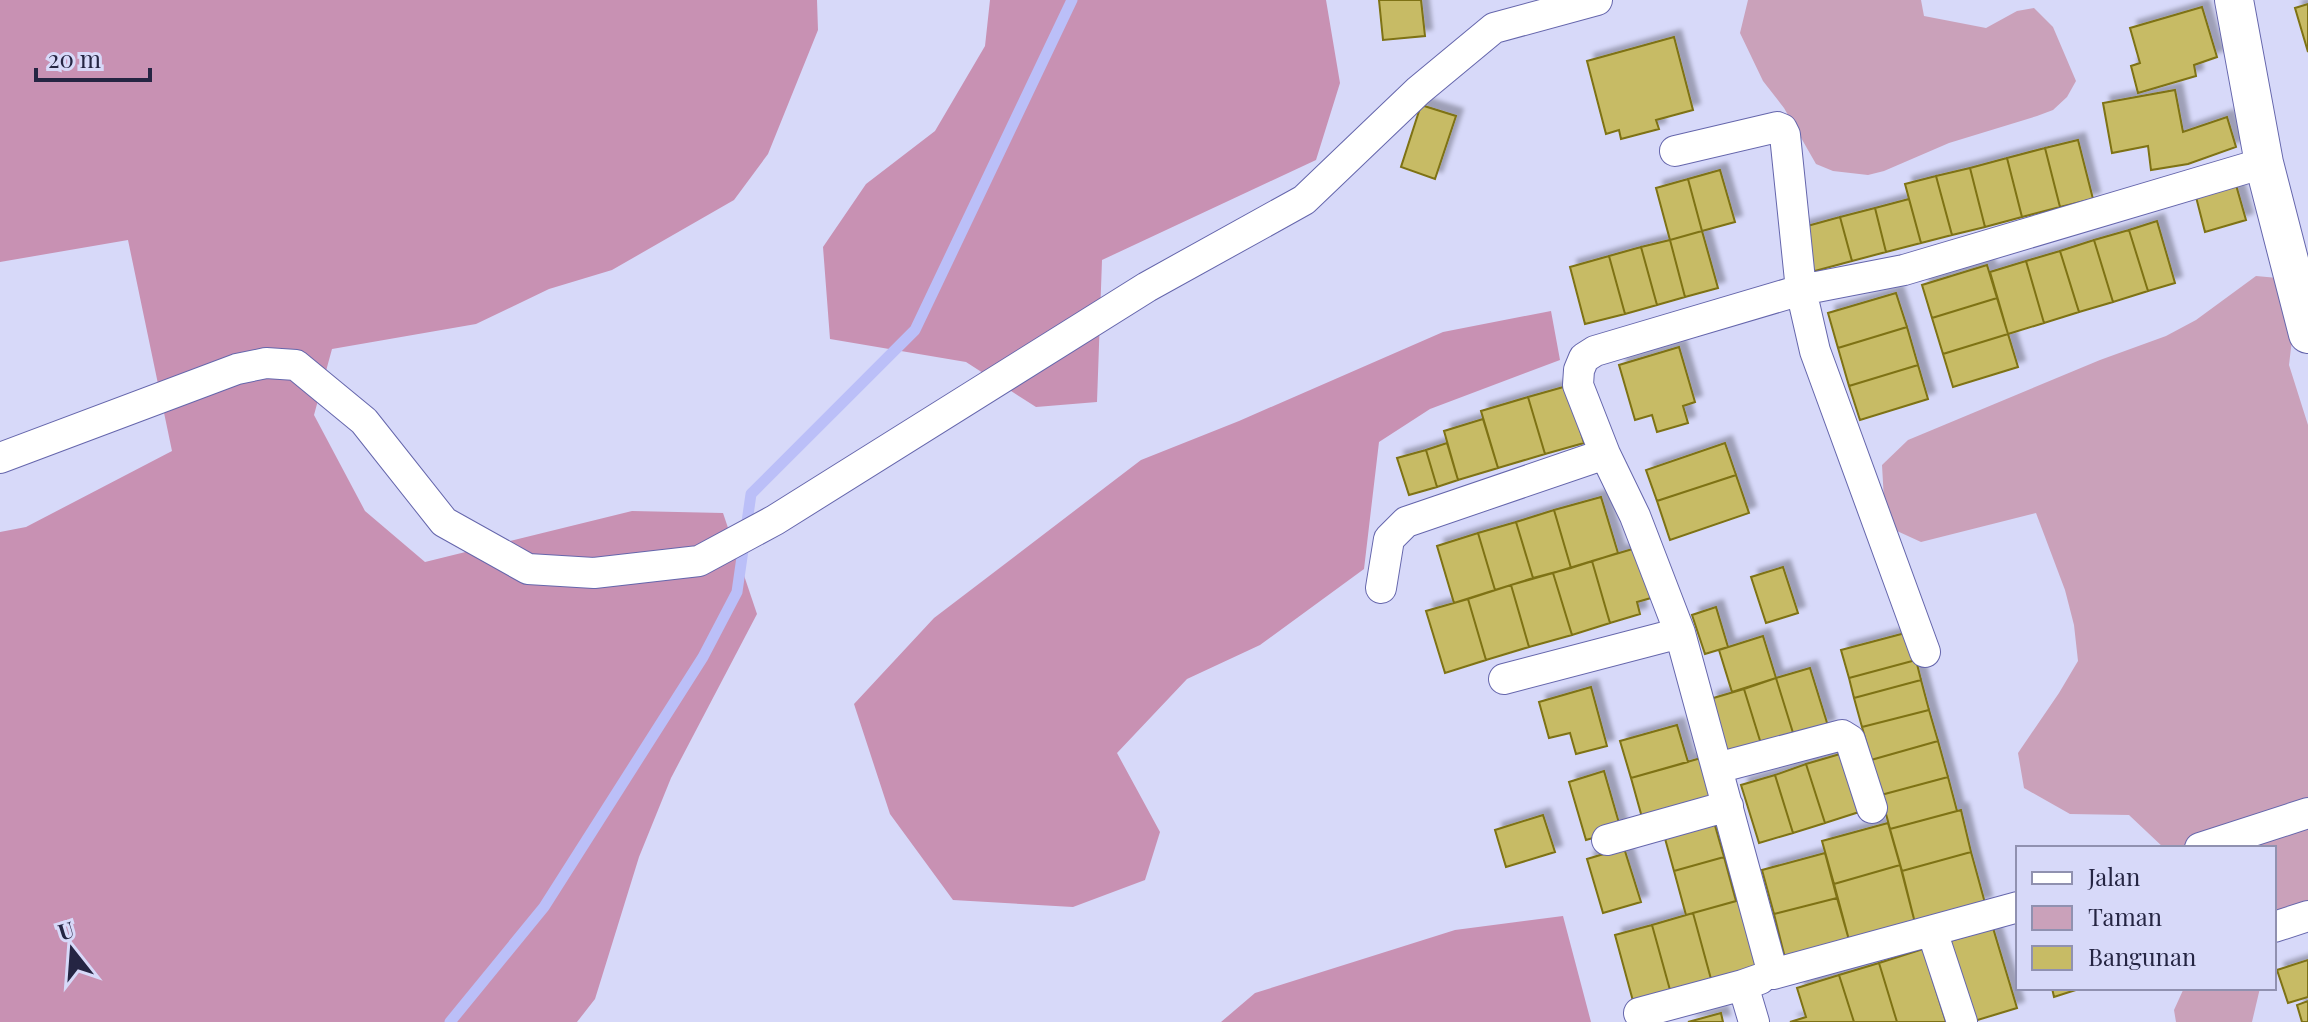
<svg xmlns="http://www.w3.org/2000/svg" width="2308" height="1022" font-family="'Playfair Display',serif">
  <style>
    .green { fill: #caa1ba }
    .forest { fill: #c891b3 }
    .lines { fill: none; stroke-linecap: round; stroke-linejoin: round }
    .stream { stroke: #bbbff8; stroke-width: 11 }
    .building { fill: #c7bb65; stroke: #7e7212; stroke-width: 2; filter: url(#shadow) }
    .minor-casing { stroke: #6566ac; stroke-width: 32 }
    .tertiary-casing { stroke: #6566ac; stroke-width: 40 }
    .minor { stroke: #fff; stroke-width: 30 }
    .tertiary { stroke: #fff; stroke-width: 38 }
  </style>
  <defs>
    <filter id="shadow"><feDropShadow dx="7" dy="-7" stdDeviation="2" flood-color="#0004"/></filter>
  </defs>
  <rect width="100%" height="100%" fill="#d7d9f9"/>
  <path class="green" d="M 1748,0 L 1921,0 L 1924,16 L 1986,28 L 2017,11 L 2034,8 L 2053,27 L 2076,81 L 2067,97 L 2053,110 L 2037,116 L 1949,143 L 1884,171 L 1868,175 L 1833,171 L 1816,164 L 1784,108 L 1763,81 L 1740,33 Z
    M 2256,276 L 2278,278 L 2293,331 L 2289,365 L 2308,425 L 2308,924 L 2274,939 L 2274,848 L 2164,848 L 2129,815 L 2070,814 L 2024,788 L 2018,753 L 2059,693 L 2078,661 L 2074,625 L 2065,590 L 2036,513 L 1921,542 L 1897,531 L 1884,500 L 1882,465 L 1908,440 L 2100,360 L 2166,336 L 2196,320 Z
    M 2184,988 L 2260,988 L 2252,1022 L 2176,1022 L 2174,1010 Z"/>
  <path class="forest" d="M 0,0 L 817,0 L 818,30 L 768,154 L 734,200 L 612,270 L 549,289 L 476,324 L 332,349 L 314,415 L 365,511 L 425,562 L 632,511 L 723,513 L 757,614 L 671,778 L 639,857 L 595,999 L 577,1022 L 0,1022 L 0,532 L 26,527 L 172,451 L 128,240 L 0,262 Z
    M 990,0 L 1326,0 L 1340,83 L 1316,160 L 1102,260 L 1097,402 L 1036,407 L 966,362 L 830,339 L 823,247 L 866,184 L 935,131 L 985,46 Z
    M 1551,311 L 1560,360 L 1430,409 L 1379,442 L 1364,569 L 1260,645 L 1187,679 L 1117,753 L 1160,832 L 1145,880 L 1073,907 L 953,900 L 890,814 L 854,704 L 934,618 L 1141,460 L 1239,421 L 1443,332 Z
    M 1563,916 L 1591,1022 L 1221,1022 L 1255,993 L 1455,930 Z"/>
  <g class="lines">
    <path class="stream" d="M 450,1022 L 544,907 L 703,657 L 737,592 L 751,494 L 915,330 L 1072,0"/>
  </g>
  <path class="building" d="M 1379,0 L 1421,0 L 1425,36 L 1383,40 Z
    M 2308,4 L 2308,52 L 2295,8 Z
    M 2202,7 L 2217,57 L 2194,65 L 2196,76 L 2138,93 L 2131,66 L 2140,63 L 2130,28 Z
    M 1674,37 L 1693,110 L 1656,120 L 1659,129 L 1621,139 L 1619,130 L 1606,134 L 1587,61 Z
    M 2175,90 L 2183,132 L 2227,117 L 2236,147 L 2188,164 L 2151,170 L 2148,146 L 2112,153 L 2103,103 Z
    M 1421,105 L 1456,116 L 1435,179 L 1401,167 Z
    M 2078,140 L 2093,199 L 2060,207 L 2045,148 Z
    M 2045,148 L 2060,207 L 2022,217 L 2007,158 Z
    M 2007,158 L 2022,217 L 1985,227 L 1970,168 Z
    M 1970,168 L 1985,227 L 1952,235 L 1936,176 Z
    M 1720,170 L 1735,222 L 1702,231 L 1688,179 Z
    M 1936,176 L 1952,235 L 1921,243 L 1905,184 Z
    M 1688,179 L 1702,231 L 1670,240 L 1656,188 Z
    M 2236,185 L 2246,220 L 2205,232 L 2196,197 Z
    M 1909,199 L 1921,243 L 1886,252 L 1875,208 Z
    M 1875,208 L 1886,252 L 1852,261 L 1840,217 Z
    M 1840,217 L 1852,261 L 1811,272 L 1800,228 Z
    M 2157,221 L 2175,283 L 2148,291 L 2129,230 Z
    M 2129,230 L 2148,291 L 2113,302 L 2094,240 Z
    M 1702,231 L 1718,288 L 1685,297 L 1670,240 Z
    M 1670,240 L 1685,297 L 1657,305 L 1641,247 Z
    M 2094,240 L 2113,302 L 2079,312 L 2060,251 Z
    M 1641,247 L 1657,305 L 1625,314 L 1609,256 Z
    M 2060,251 L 2079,312 L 2044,323 L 2026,261 Z
    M 1609,256 L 1625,314 L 1585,324 L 1570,267 Z
    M 2026,261 L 2044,323 L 2008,334 L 1990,272 Z
    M 1987,265 L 1997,298 L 1932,318 L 1922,285 Z
    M 1896,293 L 1907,327 L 1838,348 L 1828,313 Z
    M 1997,298 L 2008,334 L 1943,354 L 1932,318 Z
    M 1907,327 L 1918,365 L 1849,386 L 1838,348 Z
    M 2008,334 L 2018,367 L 1953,387 L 1943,354 Z
    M 1679,347 L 1695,402 L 1683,406 L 1688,423 L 1657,432 L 1652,415 L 1635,420 L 1619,365 Z
    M 1918,365 L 1928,399 L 1860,420 L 1849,386 Z
    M 1567,386 L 1584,443 L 1545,454 L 1528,397 Z
    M 1528,397 L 1545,454 L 1498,468 L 1481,411 Z
    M 1483,419 L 1498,468 L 1458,480 L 1444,431 Z
    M 1447,443 L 1458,480 L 1437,487 L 1426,450 Z
    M 1725,443 L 1736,475 L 1657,501 L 1646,470 Z
    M 1426,450 L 1437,487 L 1409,495 L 1397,458 Z
    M 1736,475 L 1749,513 L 1670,540 L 1657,501 Z
    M 1601,497 L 1618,553 L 1571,568 L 1554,510 Z
    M 1554,510 L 1571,568 L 1533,578 L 1516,522 Z
    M 1516,522 L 1533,578 L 1495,590 L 1478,533 Z
    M 1478,533 L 1495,590 L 1454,603 L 1437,546 Z
    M 1636,548 L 1651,598 L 1637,602 L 1640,614 L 1610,623 L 1592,561 Z
    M 1592,561 L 1610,623 L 1572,635 L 1553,573 Z
    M 1783,567 L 1798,613 L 1766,623 L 1751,577 Z
    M 1553,573 L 1572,635 L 1529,647 L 1511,585 Z
    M 1511,585 L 1529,647 L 1486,660 L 1468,599 Z
    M 1468,599 L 1486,660 L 1445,673 L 1426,611 Z
    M 1716,607 L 1728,647 L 1705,654 L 1692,615 Z
    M 1909,632 L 1916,660 L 1849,678 L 1841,650 Z
    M 1763,636 L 1776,678 L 1732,692 L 1719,650 Z
    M 1916,660 L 1921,680 L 1854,698 L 1849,678 Z
    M 1810,668 L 1828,726 L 1794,736 L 1776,678 Z
    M 1776,678 L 1794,736 L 1762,747 L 1744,689 Z
    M 1921,680 L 1929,710 L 1862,727 L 1854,698 Z
    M 1591,687 L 1607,746 L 1576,754 L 1570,733 L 1549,738 L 1539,702 Z
    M 1744,689 L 1762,747 L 1728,757 L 1710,699 Z
    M 1929,710 L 1938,741 L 1871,760 L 1862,727 Z
    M 1677,725 L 1688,762 L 1631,778 L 1620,741 Z
    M 1938,741 L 1948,777 L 1881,795 L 1871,760 Z
    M 1840,754 L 1859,812 L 1825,823 L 1806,764 Z
    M 1701,758 L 1714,801 L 1643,821 L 1631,778 Z
    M 1806,764 L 1825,823 L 1793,833 L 1775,775 Z
    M 1604,771 L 1621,830 L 1586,840 L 1569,782 Z
    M 1775,775 L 1793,833 L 1759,843 L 1741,785 Z
    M 1948,777 L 1957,811 L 1890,829 L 1881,795 Z
    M 1961,810 L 1971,852 L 1902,871 L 1890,829 Z
    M 1543,815 L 1555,852 L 1506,867 L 1495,830 Z
    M 1714,822 L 1724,857 L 1674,871 L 1664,835 Z
    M 1888,823 L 1900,865 L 1834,884 L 1822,841 Z
    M 1624,848 L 1641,902 L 1603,913 L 1587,859 Z
    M 1971,852 L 1985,903 L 1915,923 L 1902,871 Z
    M 1825,853 L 1837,898 L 1774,914 L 1762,870 Z
    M 1724,857 L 1736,901 L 1686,915 L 1674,871 Z
    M 1900,865 L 1915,923 L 1849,940 L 1834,884 Z
    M 1837,898 L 1849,940 L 1785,958 L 1774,914 Z
    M 1740,900 L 1758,966 L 1711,979 L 1693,913 Z
    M 1693,913 L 1711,979 L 1670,990 L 1652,925 Z
    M 1652,925 L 1670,990 L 1633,1001 L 1615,935 Z
    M 1993,928 L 2017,1008 L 1971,1022 L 1947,942 Z
    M 1923,949 L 1946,1022 L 1897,1022 L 1879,963 Z
    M 2308,960 L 2308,997 L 2288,1003 L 2277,970 Z
    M 1879,963 L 1897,1022 L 1854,1022 L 1839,975 Z
    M 1839,975 L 1854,1022 L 1790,1022 L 1806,1017 L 1797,988 Z
    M 2052,988 L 2082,988 L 2054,997 Z
    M 2308,1001 L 2308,1022 L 2302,1022 L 2297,1005 Z
    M 1721,1013 L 1723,1022 L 1688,1022 Z"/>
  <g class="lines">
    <defs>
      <path id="minor" d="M 1675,151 L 1777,127 L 1782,129 L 1785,135 L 1801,290 L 1815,351 L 1925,652
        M 0,458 L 237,369 L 266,363 L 296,365 L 364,421 L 444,522 L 528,569 L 594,573 L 699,561 L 775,520 L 1147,287 L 1304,200 L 1418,91 L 1494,28 L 1597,0
        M 1381,588 L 1389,539 L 1406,522 L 1605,454
        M 1504,679 L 1680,633
        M 1717,768 L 1842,735 L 1850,740 L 1872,808
        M 1607,840 L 1728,806
        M 2200,848 L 2308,813
        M 2018,907 L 1773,974 L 1680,633 L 1635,516 L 1605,454 L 1578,385 L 1579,370 L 1584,358 L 1595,351 L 1801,290 L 1904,270 L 2264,163
        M 2274,927 L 2308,916
        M 1932,931 L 1962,1022
        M 1639,1013 L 1743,985
        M 1754,1022 L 1743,985 L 1760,979"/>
      <path id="tertiary" d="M 2234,0 L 2264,163 L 2308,334"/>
    </defs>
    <use href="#minor" class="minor-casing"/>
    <use href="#tertiary" class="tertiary-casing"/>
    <use href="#minor" class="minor"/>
    <use href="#tertiary" class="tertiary"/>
  </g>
  <rect x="2016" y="846" width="260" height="144" fill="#d7d9f9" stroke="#9091b0" stroke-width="2"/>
  <rect x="2032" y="872" width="40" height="12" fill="#ffffff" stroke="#9091b0" stroke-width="2"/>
  <text x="2088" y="886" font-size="24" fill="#252543">Jalan</text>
  <rect x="2032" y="906" width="40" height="24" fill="#caa1ba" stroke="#9091b0" stroke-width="2"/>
  <text x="2088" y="926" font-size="24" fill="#252543">Taman</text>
  <rect x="2032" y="946" width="40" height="24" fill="#c7bb65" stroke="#9091b0" stroke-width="2"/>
  <text x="2088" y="966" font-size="24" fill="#252543">Bangunan</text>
  <g transform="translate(72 950) rotate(343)" stroke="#d7d9f9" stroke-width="6" paint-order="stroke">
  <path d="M0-6L14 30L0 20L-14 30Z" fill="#252543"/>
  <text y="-12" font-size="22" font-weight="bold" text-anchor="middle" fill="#252543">U</text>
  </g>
  <path d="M36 68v12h114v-12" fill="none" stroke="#252543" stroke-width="4"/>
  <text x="48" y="68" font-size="24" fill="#252543" stroke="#d7d9f9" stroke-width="6" paint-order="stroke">20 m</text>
</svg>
